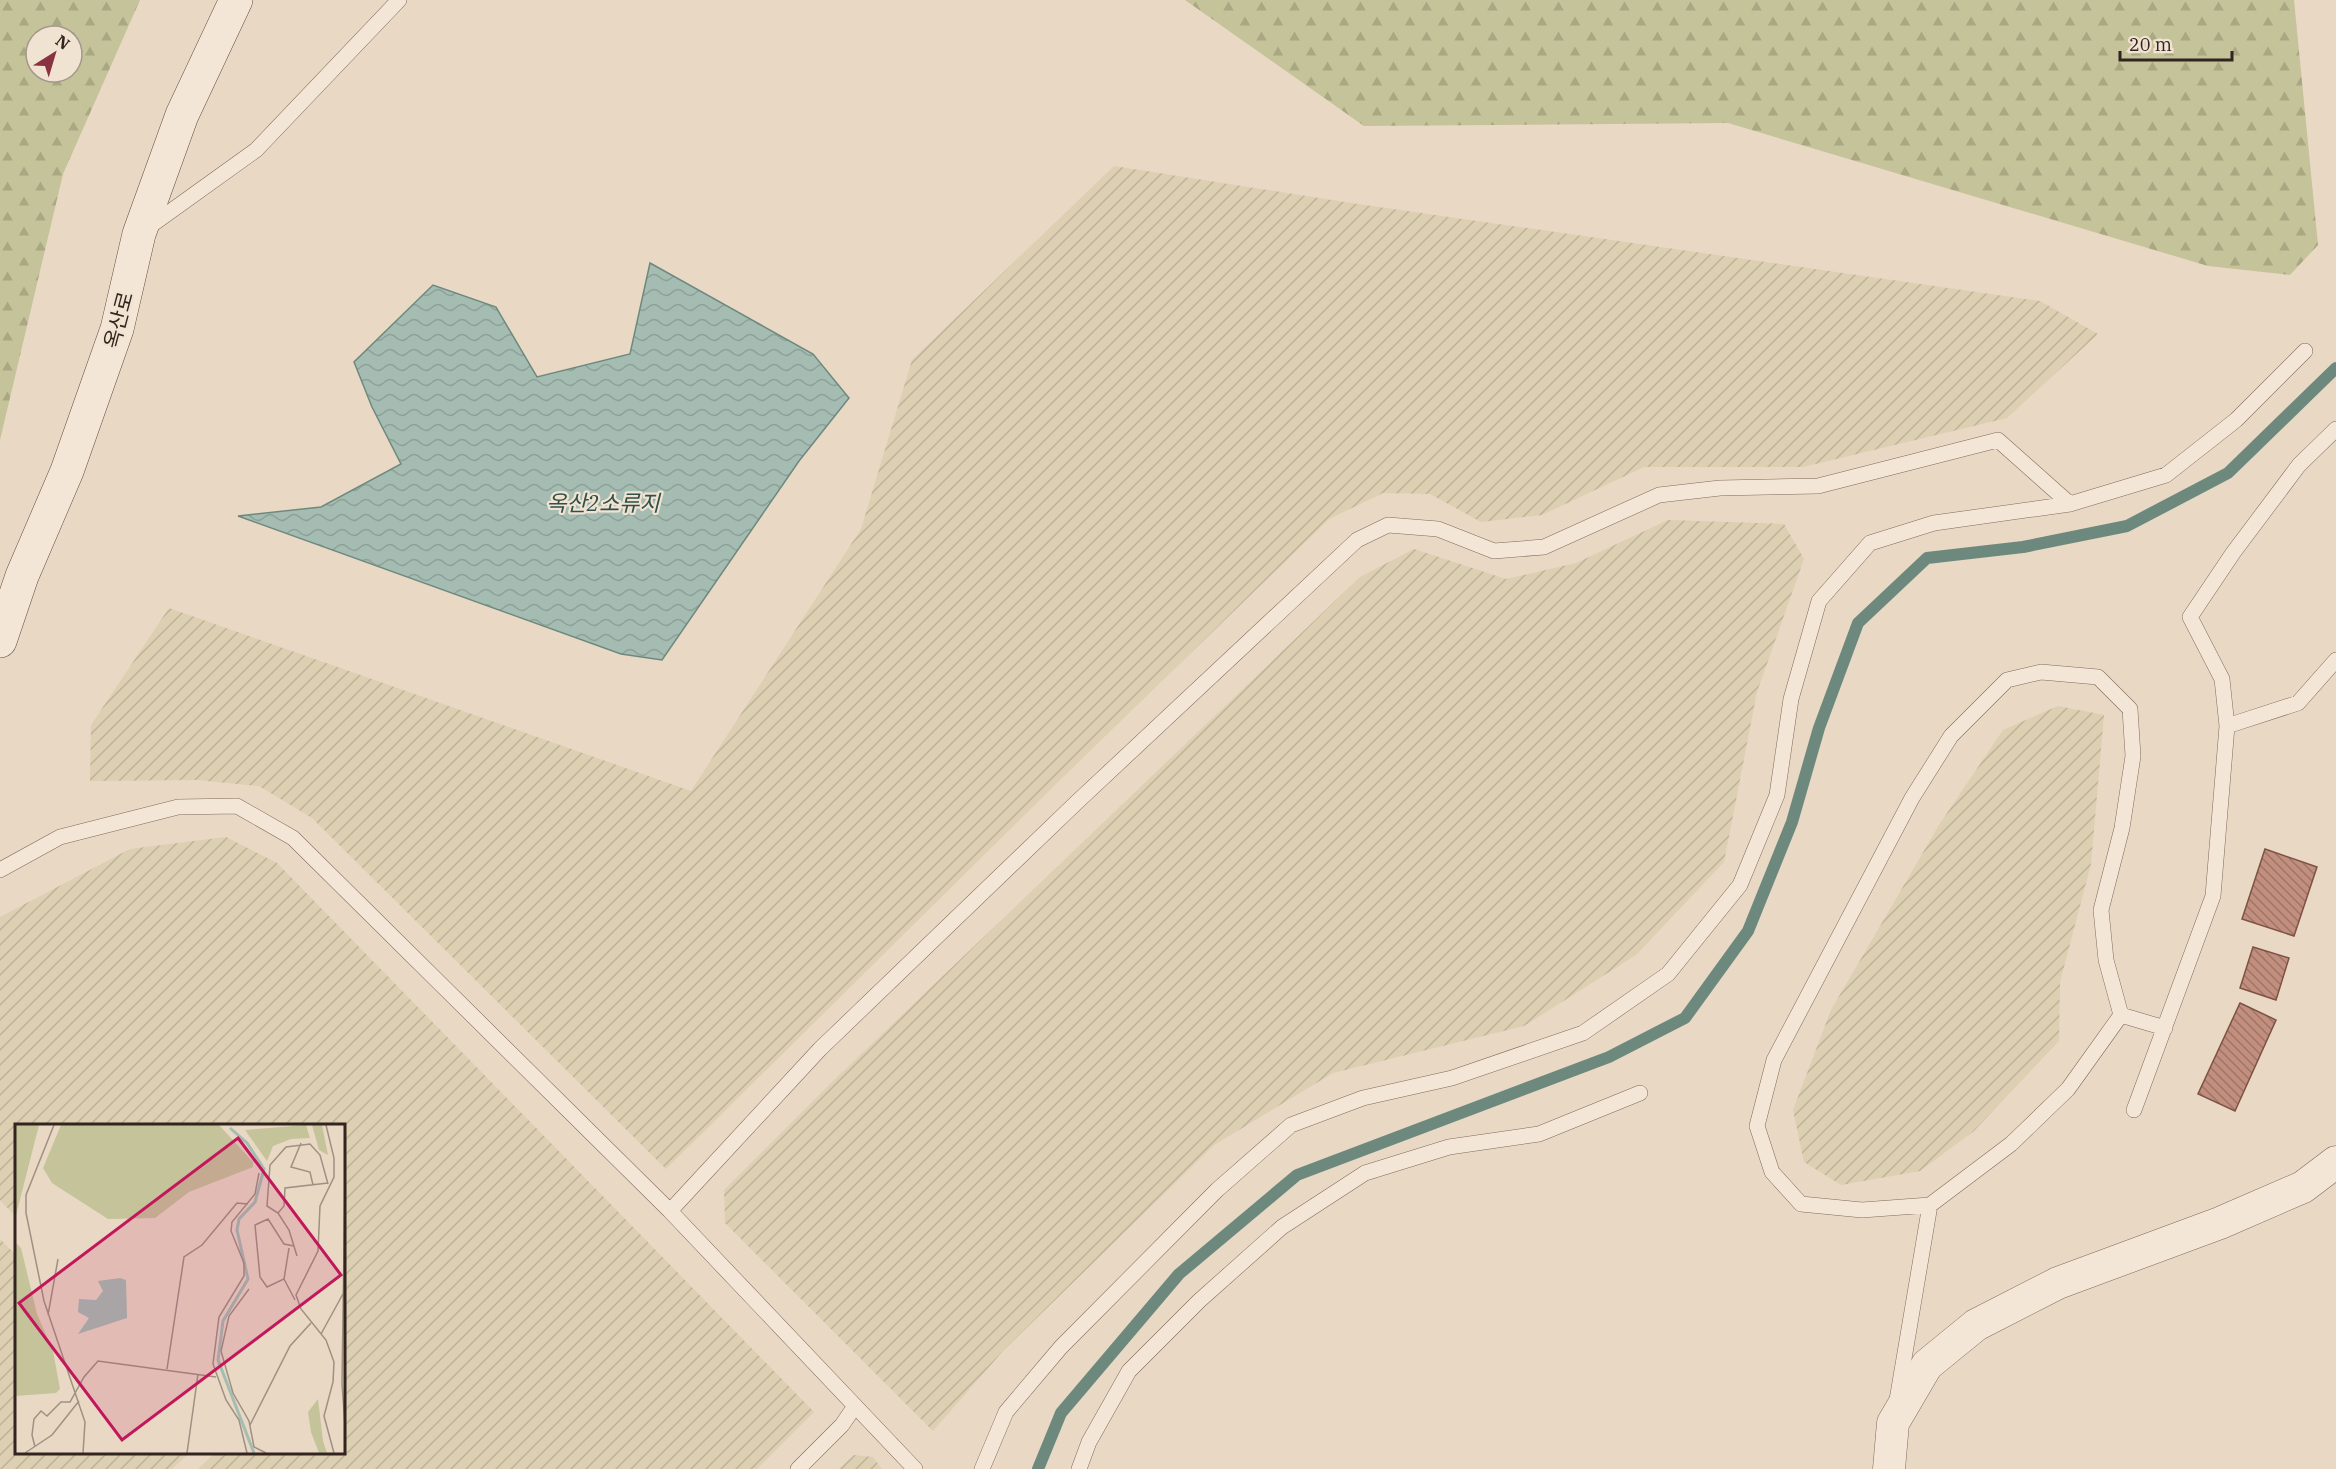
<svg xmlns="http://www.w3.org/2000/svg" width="2336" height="1469" font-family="'IBM Plex Serif','Noto Sans KR',serif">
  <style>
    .farmland { fill: url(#farmland-furrows) }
    .forest { fill: url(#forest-firs); fill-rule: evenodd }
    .water { fill: url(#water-waves); stroke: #6d897e; stroke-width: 1.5 }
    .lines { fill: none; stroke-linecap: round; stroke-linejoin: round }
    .stream { stroke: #6d897e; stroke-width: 12 }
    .building { fill: url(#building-back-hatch); stroke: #7d5245; stroke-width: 1.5 }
    .lane-casing { stroke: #816a5c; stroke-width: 16 }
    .street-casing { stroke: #816a5c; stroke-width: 33 }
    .secondary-casing { stroke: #634c3f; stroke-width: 34 }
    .lane { stroke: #f4e6d6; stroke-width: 15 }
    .street { stroke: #f4e6d6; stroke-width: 32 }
    .secondary { stroke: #f4e6d6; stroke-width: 33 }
    .labels { text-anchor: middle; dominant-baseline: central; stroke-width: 4.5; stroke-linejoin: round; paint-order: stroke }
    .street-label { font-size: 21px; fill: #32251f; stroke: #f1e3d2 }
    .water-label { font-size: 22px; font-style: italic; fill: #2f5149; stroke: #f1e3d2 }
    .inset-river { fill: none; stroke: #a5bcb2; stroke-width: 3 }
    .inset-road { fill: none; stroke: #9f9082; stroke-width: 1.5 }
    .view { fill: #c2185b; fill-opacity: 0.15; stroke: #c2185b; stroke-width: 3 }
    .inset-edge { fill: none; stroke: #32251f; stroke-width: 3 }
  </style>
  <defs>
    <pattern id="farmland-furrows" width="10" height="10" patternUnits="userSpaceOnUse" patternTransform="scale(1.5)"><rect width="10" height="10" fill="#ddcfb2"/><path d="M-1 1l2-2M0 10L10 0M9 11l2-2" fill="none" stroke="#beb299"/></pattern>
    <pattern id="forest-firs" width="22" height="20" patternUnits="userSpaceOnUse" patternTransform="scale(1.5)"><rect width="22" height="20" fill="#c5c399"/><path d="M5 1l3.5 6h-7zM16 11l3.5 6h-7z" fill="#aaa783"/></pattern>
    <pattern id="water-waves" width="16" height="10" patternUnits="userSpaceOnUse" patternTransform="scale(1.5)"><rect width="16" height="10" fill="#a5bcb2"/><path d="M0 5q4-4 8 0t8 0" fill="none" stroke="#8ea199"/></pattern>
    <pattern id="building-back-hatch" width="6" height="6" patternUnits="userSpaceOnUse" patternTransform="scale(1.5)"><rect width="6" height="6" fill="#c28f7e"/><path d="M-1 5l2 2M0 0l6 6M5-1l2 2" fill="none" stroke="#9e7567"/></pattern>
  </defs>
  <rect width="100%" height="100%" fill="#e8d8c4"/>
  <path class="farmland" d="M 1114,166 L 1351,203 L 2040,301 L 2098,334 L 2007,418 L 1803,467 L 1644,467 L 1542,515 L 1481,522 L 1430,494 L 1383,493 L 1329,519 L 1057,783 L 666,1169 L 312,818 L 259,786 L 197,780 L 90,781 L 91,725 L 169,608 L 691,791 L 861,529 L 912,360 Z
    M 1668,520 L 1784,524 L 1804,559 L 1757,692 L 1724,862 L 1636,955 L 1524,1026 L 1333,1073 L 1214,1145 L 1003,1351 L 933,1431 L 725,1223 L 724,1190 L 831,1083 L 1360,577 L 1414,549 L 1506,579 L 1576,563 Z
    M 2058,706 L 2104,715 L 2091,864 L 2060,982 L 2059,1041 L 1974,1131 L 1920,1171 L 1841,1185 L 1804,1162 L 1793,1110 L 1831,1010 L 1939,825 L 2003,730 Z
    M 226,837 L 277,863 L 814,1412 L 757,1469 L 198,1469 L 215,1453 L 344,1452 L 344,1126 L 16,1126 L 16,1217 L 0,1200 L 0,917 L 130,849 Z
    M 0,1239 L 16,1255 L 16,1452 L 189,1453 L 172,1469 L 0,1469 Z
    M 854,1455 L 873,1457 L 882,1469 L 839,1469 Z"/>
  <path class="forest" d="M 0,0 L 140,0 L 63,174 L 0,440 ZM 36,36 L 72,36 L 72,72 L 36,72 Z
    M 1185,0 L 2294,0 L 2318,245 L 2290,275 L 2208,266 L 1728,123 L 1364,126 Z"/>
  <path class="water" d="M 650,263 L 813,354 L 849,398 L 799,461 L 662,660 L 621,654 L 238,516 L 321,507 L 401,464 L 372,407 L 354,362 L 433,285 L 496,307 L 537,377 L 630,354 Z"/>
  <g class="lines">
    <path class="stream" d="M 1038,1469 L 1061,1413 L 1179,1274 L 1297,1175 L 1609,1057 L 1685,1018 L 1748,931 L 1792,822 L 1819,728 L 1858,623 L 1927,558 L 2023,547 L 2127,526 L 2228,473 L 2336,368"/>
  </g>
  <path class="building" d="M 2265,849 L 2317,867 L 2294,936 L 2242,919 Z
    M 2253,947 L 2289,958 L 2276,1000 L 2240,988 Z
    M 2240,1003 L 2276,1020 L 2235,1111 L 2198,1094 Z"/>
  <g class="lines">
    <defs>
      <path id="lane" d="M 146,229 L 256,150 L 399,0
        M 2227,726 L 2298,703 L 2336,660
        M 0,870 L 60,837 L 178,807 L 237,806 L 293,838 L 670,1211 L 915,1469
        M 2121,1015 L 2068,1089 L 2011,1144 L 1930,1205 L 1862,1210 L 1801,1204 L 1772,1172 L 1757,1126 L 1774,1060 L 1912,798 L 1951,736 L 2007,680 L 2041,672 L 2098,677 L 2130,709 L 2133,756 L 2122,828 L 2101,910 L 2106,960 L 2121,1015 L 2165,1028
        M 2134,1110 L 2213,896 L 2227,726 L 2222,679 L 2190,617 L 2233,553 L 2299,465 L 2336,429
        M 670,1211 L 820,1049 L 1077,802 L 1357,540 L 1388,525 L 1438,529 L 1494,551 L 1544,547 L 1659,495 L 1720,488 L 1818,486 L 1998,440 L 2070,504
        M 1897,1400 L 1930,1205
        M 798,1469 L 842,1425 L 855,1406
        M 982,1469 L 1006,1412 L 1061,1347 L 1217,1190 L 1291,1125 L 1363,1098 L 1452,1078 L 1583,1033 L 1668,974 L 1740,885 L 1777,795 L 1791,699 L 1819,601 L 1870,543 L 1934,523 L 2070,504 L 2166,475 L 2236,420 L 2305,351
        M 1079,1469 L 1089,1442 L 1129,1371 L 1199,1301 L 1282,1227 L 1365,1173 L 1449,1147 L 1539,1134 L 1640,1093"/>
      <path id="street" d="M 1889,1469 L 1893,1423 L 1927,1365 L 1976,1325 L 2058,1283 L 2220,1223 L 2303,1187 L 2336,1162"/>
      <path id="secondary" d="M 0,641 L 22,576 L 67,471 L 117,329 L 139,234 L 182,115 L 236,0"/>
    </defs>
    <use href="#lane" class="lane-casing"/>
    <use href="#street" class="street-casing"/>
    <use href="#secondary" class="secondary-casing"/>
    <use href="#lane" class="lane"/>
    <use href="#street" class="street"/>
    <use href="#secondary" class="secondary"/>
  </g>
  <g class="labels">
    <g class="street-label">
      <text transform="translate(118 320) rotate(-75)">옥산로</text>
    </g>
    <g class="water-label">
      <text x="603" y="502">옥산2소류지</text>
    </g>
  </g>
  <g transform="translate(15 1124)">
    <rect width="330" height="330" fill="#e8d8c4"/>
    <path d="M 291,1 L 295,14 L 276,15 L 258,22 L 252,37 L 230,6 Z" fill="#c5c399"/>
    <path d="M 0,1 L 24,1 L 0,95 ZM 46,1 L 204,1 L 238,38 L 238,43 L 174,68 L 140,94 L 93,95 L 37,59 L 28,44 ZM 297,1 L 307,1 L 313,31 L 304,26 ZM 0,118 L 6,124 L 22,190 L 38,227 L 45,265 L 41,269 L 0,272 ZM 303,275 L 308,317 L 312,329 L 304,329 L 296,308 L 293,288 Z" fill="#c5c399"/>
    <path d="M 105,154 L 111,156 L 112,194 L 63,210 L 74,194 L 63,188 L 64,175 L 81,176 L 88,167 L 83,157 Z" fill="#a5bcb2"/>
    <path class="inset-river" d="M 215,4 L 232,19 L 249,45 L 240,78 L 224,95 L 222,106 L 233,155 L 208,197 L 203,236 L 239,329"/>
    <path class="inset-road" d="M 39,1 L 11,71 L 11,89 L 29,177 L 70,298 L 68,329M 311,1 L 319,34 L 319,53 L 305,82 L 303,127 L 281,171 L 286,185 L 311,216 L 319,238 L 318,258 L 309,292 L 319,329M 286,19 L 276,43 L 295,48 L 298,61M 330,54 L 327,260 L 330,301M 263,89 L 269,82 L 270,64 L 313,59M 274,124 L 269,155 L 252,163 L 245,153 L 240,101 L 253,95 L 269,120 L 279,122M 282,132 L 274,106 L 263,89 L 252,82 L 255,41 L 271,23 L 295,20 L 305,31 L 313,60M 269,155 L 280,176M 234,165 L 214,192 L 206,227 L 218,269 L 234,297 L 239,323 L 251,329M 33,191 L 43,135M 306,210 L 329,168M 152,245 L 169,133 L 187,121 L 222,79 L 233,80M 235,301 L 275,222 L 296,199M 20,323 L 17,311 L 19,295 L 26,287 L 32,292 L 46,278 L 55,278 L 69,253 L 83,237 L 201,253M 10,329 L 37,311 L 64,277M 172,329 L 183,250M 232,329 L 224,296 L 211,276 L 198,240 L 204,193 L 229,152 L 229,139 L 216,107 L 217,98 L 240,70 L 244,49"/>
    <path class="view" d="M 223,14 L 326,151 L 107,316 L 4,179 Z"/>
    <rect width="330" height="330" class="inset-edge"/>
  </g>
  <g transform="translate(54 54) rotate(37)"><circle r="28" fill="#f1e3d2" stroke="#a5978a" stroke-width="1.5"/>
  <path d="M0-4.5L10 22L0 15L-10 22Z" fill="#893341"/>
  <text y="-9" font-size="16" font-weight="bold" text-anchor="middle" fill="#32251f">N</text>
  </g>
  <path d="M2120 51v9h112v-9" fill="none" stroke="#32251f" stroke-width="3"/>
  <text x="2129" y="51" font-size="18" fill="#32251f" stroke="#f1e3d2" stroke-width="4.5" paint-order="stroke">20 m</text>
</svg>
